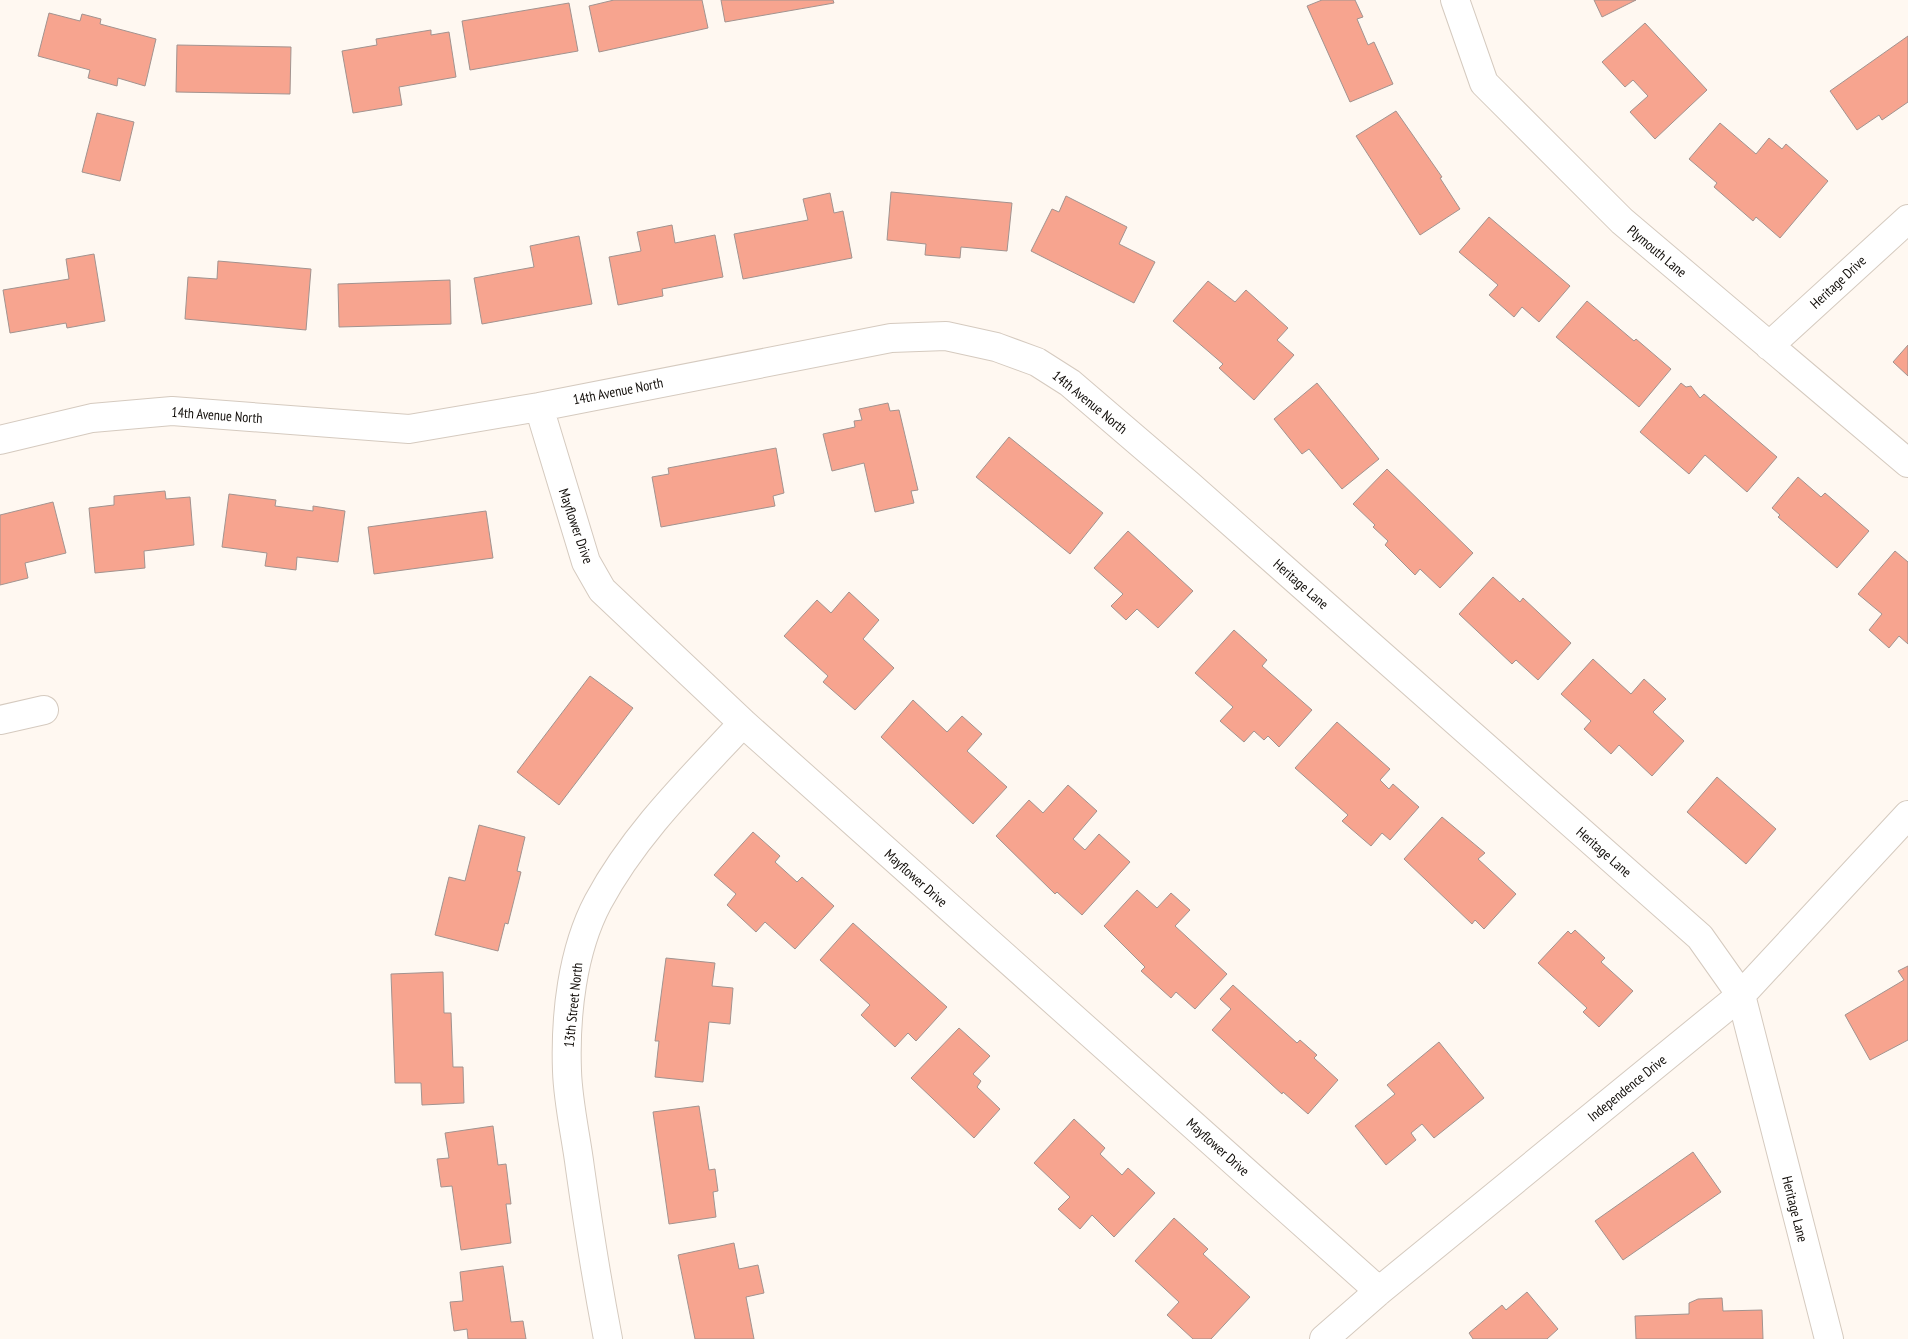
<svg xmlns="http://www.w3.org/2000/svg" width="1908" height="1339" font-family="'PT Sans Narrow',sans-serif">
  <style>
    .building { fill: #f7a48f; stroke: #a2938f }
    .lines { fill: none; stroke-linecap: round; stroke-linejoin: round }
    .minor-casing { stroke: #d5cabf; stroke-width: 30 }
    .minor { stroke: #fff; stroke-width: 28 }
    .labels { text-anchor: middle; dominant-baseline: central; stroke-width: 4; stroke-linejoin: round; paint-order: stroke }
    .street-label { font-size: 14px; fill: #110d09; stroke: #fff }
  </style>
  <rect width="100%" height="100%" fill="#fff8f1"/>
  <path class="building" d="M 614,0 L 702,0 L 708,28 L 599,52 L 589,6 Z
    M 721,0 L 833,0 L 834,3 L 725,22 Z
    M 1322,0 L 1355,0 L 1363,17 L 1357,19 L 1368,45 L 1374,42 L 1393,84 L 1350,102 L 1307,6 Z
    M 1594,0 L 1636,0 L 1602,17 Z
    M 569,3 L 578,51 L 470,70 L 462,21 Z
    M 49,13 L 80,21 L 82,14 L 101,19 L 100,24 L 156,39 L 145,86 L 118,78 L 117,86 L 88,78 L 90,70 L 38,56 Z
    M 1645,23 L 1707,90 L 1655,139 L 1630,112 L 1648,96 L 1633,80 L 1625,87 L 1602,62 Z
    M 431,30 L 431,35 L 449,32 L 456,77 L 399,87 L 402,105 L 353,113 L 342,51 L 377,45 L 376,39 Z
    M 1908,36 L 1908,102 L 1882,120 L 1879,115 L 1857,130 L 1830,91 Z
    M 177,45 L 291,47 L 290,94 L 176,92 Z
    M 1396,111 L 1442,177 L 1440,178 L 1460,209 L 1420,235 L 1356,136 Z
    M 97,113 L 134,122 L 120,181 L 82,172 Z
    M 1720,123 L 1756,154 L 1769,138 L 1782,149 L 1786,144 L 1828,181 L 1780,238 L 1756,217 L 1753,221 L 1714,187 L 1717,183 L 1689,159 Z
    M 891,192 L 1012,203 L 1007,251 L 961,247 L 960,258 L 925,255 L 926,244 L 887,240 Z
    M 830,193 L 834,213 L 843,211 L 852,258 L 743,279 L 734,234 L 808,220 L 803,199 Z
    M 1066,196 L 1127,227 L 1119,244 L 1155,262 L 1134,303 L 1031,251 L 1052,209 L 1059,212 Z
    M 1489,217 L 1570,286 L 1539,322 L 1522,307 L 1514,317 L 1489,295 L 1498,285 L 1459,252 Z
    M 672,225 L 675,243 L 715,235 L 723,277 L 662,289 L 663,296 L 618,305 L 609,257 L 641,251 L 637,232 Z
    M 579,236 L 592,304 L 482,324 L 474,278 L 534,267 L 530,246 Z
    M 94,254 L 105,321 L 67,328 L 66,323 L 10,333 L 3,290 L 69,279 L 66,259 Z
    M 218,261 L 311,269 L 306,330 L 185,319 L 188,277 L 217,279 Z
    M 450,280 L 451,324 L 339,327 L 338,284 Z
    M 1208,281 L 1235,302 L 1246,290 L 1288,328 L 1277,340 L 1294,355 L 1254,400 L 1219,368 L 1223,364 L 1173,321 Z
    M 1587,301 L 1634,341 L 1636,339 L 1671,369 L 1639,407 L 1556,337 Z
    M 1908,345 L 1908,376 L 1893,362 Z
    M 1317,383 L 1379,459 L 1342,489 L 1309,449 L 1302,454 L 1274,419 Z
    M 1681,383 L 1686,387 L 1691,386 L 1700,398 L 1704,394 L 1777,457 L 1747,492 L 1705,455 L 1689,474 L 1640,432 Z
    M 888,403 L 890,411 L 899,410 L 918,490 L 911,491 L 914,503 L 875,512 L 864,463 L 832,471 L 823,434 L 855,427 L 854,421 L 862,420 L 859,409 Z
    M 1009,437 L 1103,513 L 1070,554 L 976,477 Z
    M 776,448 L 784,493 L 773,496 L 775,506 L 661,527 L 652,477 L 669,474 L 668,468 Z
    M 1387,469 L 1473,553 L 1440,588 L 1420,569 L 1415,575 L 1385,545 L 1388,541 L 1373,527 L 1375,525 L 1353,504 Z
    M 1798,477 L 1821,497 L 1825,493 L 1869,531 L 1837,568 L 1778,517 L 1780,515 L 1772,508 Z
    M 165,491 L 166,499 L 190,497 L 194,545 L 144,551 L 145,568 L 95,573 L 89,508 L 114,505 L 114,496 Z
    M 229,494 L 276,500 L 275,506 L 313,511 L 313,506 L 345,511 L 338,562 L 297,557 L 296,570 L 265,566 L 267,553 L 222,547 Z
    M 53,502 L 66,553 L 25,563 L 28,578 L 0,585 L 0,515 Z
    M 486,511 L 493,558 L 374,574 L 368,527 Z
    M 1128,531 L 1193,591 L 1158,628 L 1137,609 L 1126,620 L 1111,606 L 1123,594 L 1094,568 Z
    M 1895,551 L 1908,562 L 1908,644 L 1899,636 L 1889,648 L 1869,630 L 1882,614 L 1858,594 Z
    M 1493,577 L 1520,602 L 1523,598 L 1571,643 L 1538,680 L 1516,660 L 1512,664 L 1459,614 Z
    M 849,592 L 879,620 L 863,639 L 894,668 L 855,710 L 823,682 L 828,676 L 784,636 L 817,600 L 831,613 Z
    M 1234,630 L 1267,660 L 1262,666 L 1312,710 L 1279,747 L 1268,736 L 1264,740 L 1254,731 L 1244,742 L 1220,721 L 1233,707 L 1195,673 Z
    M 1593,659 L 1631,694 L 1644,679 L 1666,699 L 1653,712 L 1684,741 L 1652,776 L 1619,745 L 1611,754 L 1584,729 L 1591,721 L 1561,694 Z
    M 590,676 L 633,708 L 559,805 L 517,772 Z
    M 913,700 L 947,732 L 962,716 L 982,734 L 967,751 L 1007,787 L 973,824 L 881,737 Z
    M 1337,722 L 1390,769 L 1380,780 L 1389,789 L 1393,784 L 1419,807 L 1390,840 L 1382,833 L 1371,846 L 1342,821 L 1348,815 L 1295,768 Z
    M 1717,777 L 1776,829 L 1746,864 L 1687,812 Z
    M 1068,785 L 1097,811 L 1073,839 L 1085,850 L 1099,834 L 1130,862 L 1082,915 L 1057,892 L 1055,894 L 996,836 L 1029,800 L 1043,813 Z
    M 1442,817 L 1485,853 L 1478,859 L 1516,894 L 1484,929 L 1475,920 L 1472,924 L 1404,859 Z
    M 479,825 L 525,837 L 517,871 L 521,872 L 508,924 L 505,923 L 498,951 L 435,935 L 449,877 L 465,881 Z
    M 753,832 L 780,856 L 775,862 L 797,882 L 802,877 L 834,906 L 795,949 L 765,922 L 756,932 L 727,905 L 736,894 L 714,875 Z
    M 1137,890 L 1157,908 L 1171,893 L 1190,910 L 1175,926 L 1227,974 L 1195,1009 L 1176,992 L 1171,998 L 1141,971 L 1145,967 L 1104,926 Z
    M 853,923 L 947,1007 L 916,1041 L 908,1033 L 895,1047 L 861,1015 L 870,1005 L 820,960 Z
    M 1575,930 L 1605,958 L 1601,962 L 1633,991 L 1599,1027 L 1583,1012 L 1587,1008 L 1538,963 L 1568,931 L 1571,934 Z
    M 666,958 L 715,963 L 712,986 L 733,988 L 730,1024 L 709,1022 L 703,1082 L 655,1077 L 659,1041 L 655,1041 Z
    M 1908,966 L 1908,1040 L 1870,1060 L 1845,1015 L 1904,980 L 1898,971 Z
    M 443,972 L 444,1013 L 451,1013 L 453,1067 L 463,1067 L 464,1103 L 422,1105 L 421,1083 L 395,1083 L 391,974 Z
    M 1233,985 L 1297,1043 L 1300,1040 L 1317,1055 L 1314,1058 L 1338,1080 L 1308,1114 L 1283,1092 L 1282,1094 L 1212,1030 L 1231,1009 L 1220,999 Z
    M 959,1028 L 990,1056 L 973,1074 L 981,1081 L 977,1087 L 1000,1109 L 974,1138 L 911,1078 Z
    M 1439,1042 L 1484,1098 L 1434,1138 L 1422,1124 L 1411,1133 L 1416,1140 L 1386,1165 L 1355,1126 L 1395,1094 L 1387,1085 Z
    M 699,1106 L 709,1170 L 715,1169 L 718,1191 L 713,1192 L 716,1217 L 669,1224 L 653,1112 Z
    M 1074,1119 L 1105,1148 L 1100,1154 L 1122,1175 L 1128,1168 L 1155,1193 L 1114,1237 L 1092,1215 L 1080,1229 L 1058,1209 L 1070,1197 L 1034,1163 Z
    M 493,1126 L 498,1165 L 506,1164 L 511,1204 L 506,1204 L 511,1243 L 461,1250 L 452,1186 L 441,1187 L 437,1159 L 449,1158 L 445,1133 Z
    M 1693,1152 L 1721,1192 L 1623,1260 L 1595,1221 Z
    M 1174,1218 L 1208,1249 L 1203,1254 L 1250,1297 L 1211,1339 L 1193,1339 L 1167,1315 L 1179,1302 L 1135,1261 Z
    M 734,1243 L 739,1269 L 758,1265 L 764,1293 L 746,1297 L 754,1339 L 695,1339 L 678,1255 Z
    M 503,1266 L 511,1322 L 523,1321 L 526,1339 L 468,1339 L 467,1329 L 454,1331 L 450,1302 L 463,1301 L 460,1272 Z
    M 1527,1292 L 1558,1329 L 1547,1339 L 1473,1339 L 1469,1333 L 1502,1305 L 1506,1310 Z
    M 1722,1298 L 1723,1311 L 1762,1310 L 1763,1339 L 1636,1339 L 1635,1316 L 1689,1314 L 1689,1303 L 1698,1299 Z"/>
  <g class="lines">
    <defs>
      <path id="minor" d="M 1455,0 L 1484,83 L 1622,221 L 1908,463
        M 1769,346 L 1908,219
        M 539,407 L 586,562 L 602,590 L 743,723 L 1379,1291
        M 0,440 L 92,418 L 172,411 L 409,429 L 539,407 L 891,338 L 946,336 L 996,347 L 1037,362 L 1070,383 L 1189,485 L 1700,937 L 1741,995 L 1829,1339
        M 0,720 L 44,710
        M 608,1339 C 597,1282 588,1225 580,1168 C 576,1136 568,1103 567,1071 C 565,1016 572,951 598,902 C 635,833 691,779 743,723
        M 1324,1339 L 1379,1291 L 1741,995 L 1908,815"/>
    </defs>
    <use href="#minor" class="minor-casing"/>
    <use href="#minor" class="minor"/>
  </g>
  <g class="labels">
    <g class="street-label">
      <text transform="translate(1657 251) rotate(40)">Plymouth Lane</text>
      <text transform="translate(1838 282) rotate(-43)">Heritage Drive</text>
      <text transform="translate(618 391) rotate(-11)">14th Avenue North</text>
      <text transform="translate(1090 402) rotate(39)">14th Avenue North</text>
      <text transform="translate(217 415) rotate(4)">14th Avenue North</text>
      <text transform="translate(576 526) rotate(71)">Mayflower Drive</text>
      <text transform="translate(1301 584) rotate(41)">Heritage Lane</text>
      <text transform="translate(1604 852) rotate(41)">Heritage Lane</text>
      <text transform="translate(916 878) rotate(42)">Mayflower Drive</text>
      <text transform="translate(573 1005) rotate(-84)">13th Street North</text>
      <text transform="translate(1627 1088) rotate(-39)">Independence Drive</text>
      <text transform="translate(1218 1147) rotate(42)">Mayflower Drive</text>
      <text transform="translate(1795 1209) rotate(76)">Heritage Lane</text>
    </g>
  </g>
</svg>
